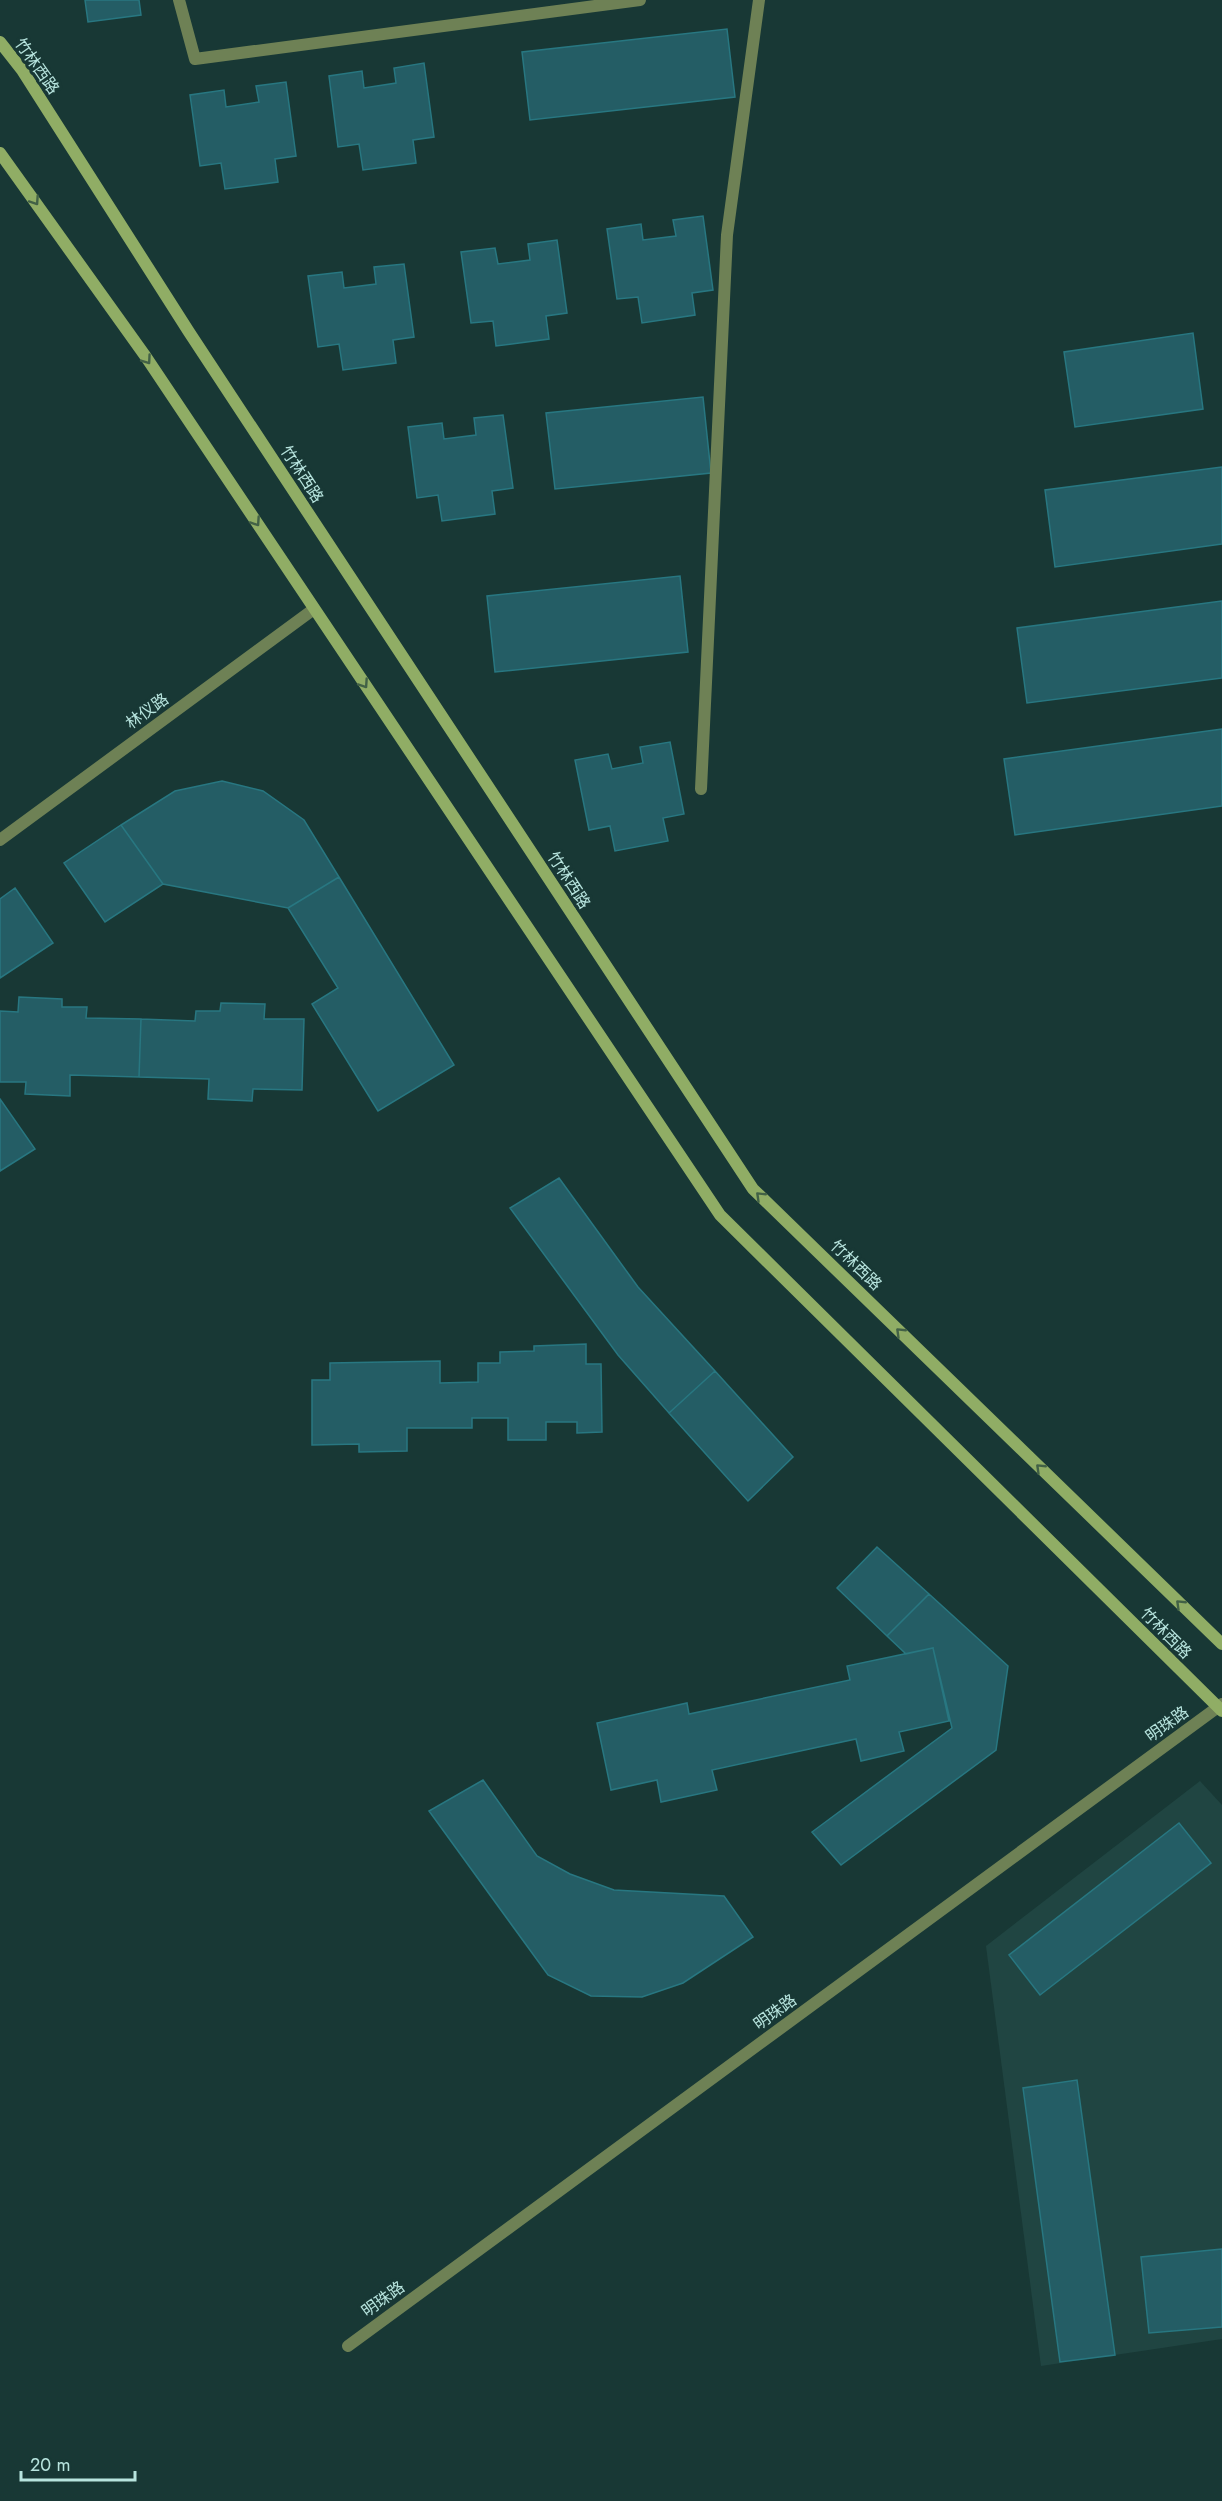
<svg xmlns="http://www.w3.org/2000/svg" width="1222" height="2501" font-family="Jost,'Noto Sans SC',sans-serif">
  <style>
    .built { fill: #204542 }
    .building { fill: #245d65; stroke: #287781; stroke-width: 1.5 }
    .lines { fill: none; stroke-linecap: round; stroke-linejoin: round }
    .lane { stroke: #6e8155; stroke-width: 12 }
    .street { stroke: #6e8155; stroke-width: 12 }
    .secondary { stroke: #90ad65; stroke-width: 12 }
    .oneway { stroke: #426146 }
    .labels { text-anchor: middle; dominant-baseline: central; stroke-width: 6; stroke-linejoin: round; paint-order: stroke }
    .street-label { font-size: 16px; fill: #b7e4de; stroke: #183835 }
  </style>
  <rect width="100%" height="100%" fill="#183835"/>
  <path class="built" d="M 1200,1781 L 1222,1805 L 1222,2339 L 1041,2366 L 986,1946 Z"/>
  <path class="building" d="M 85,0 L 139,0 L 141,15 L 88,22 Z
    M 727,29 L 735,97 L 530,120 L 522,52 Z
    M 424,63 L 434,137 L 413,140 L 416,163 L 363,170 L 359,144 L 338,147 L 329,76 L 362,71 L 364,88 L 396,83 L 394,68 Z
    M 286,82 L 296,156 L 275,159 L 278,182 L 225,189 L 221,163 L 200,166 L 190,95 L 224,90 L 226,107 L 259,102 L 256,86 Z
    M 703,216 L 713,290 L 692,293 L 695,315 L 642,323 L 638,297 L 617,299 L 607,229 L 641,224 L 643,240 L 676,236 L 673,220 Z
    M 557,240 L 567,313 L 546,316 L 549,339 L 496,346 L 493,321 L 471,323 L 461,252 L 495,248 L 498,264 L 530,260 L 528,244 Z
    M 404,264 L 414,337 L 393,340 L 396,363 L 343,370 L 339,344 L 318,347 L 308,276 L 342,272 L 344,288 L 376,284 L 374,267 Z
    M 1193,333 L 1203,409 L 1075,427 L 1064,352 Z
    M 703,397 L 711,473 L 555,489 L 546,413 Z
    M 503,415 L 513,488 L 492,491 L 495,514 L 442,521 L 438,495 L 417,498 L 408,427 L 442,423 L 444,439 L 476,435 L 474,418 Z
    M 1222,467 L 1222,544 L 1055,567 L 1045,490 Z
    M 680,576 L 688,652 L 495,672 L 487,596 Z
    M 1222,601 L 1222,678 L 1027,703 L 1017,628 Z
    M 1222,729 L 1222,806 L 1015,835 L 1004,759 Z
    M 670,742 L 684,814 L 663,818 L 668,841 L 615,851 L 610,826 L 589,830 L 575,760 L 608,754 L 612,769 L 643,763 L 640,747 Z
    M 222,781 L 263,791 L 304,820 L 339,877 L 288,908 L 163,884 L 121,825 L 175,791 Z
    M 121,825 L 163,884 L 105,922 L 64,863 Z
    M 339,877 L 454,1065 L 378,1111 L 312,1004 L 338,988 L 288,908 Z
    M 15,888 L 53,943 L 0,978 L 0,899 Z
    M 19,997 L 62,999 L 62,1007 L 87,1007 L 86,1018 L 141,1019 L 139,1077 L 70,1075 L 70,1096 L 25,1094 L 26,1082 L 0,1082 L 0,1011 L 18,1012 Z
    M 221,1003 L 265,1004 L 264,1019 L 304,1019 L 302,1090 L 253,1089 L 252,1101 L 208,1099 L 209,1079 L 139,1077 L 141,1019 L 195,1021 L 196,1011 L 220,1011 Z
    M 0,1099 L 35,1149 L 0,1171 Z
    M 559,1178 L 638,1287 L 715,1371 L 669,1413 L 618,1355 L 510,1208 Z
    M 586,1344 L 586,1364 L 601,1364 L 602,1432 L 577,1433 L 577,1422 L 546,1422 L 546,1440 L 508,1440 L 508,1418 L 472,1418 L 472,1428 L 407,1428 L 407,1451 L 359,1452 L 359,1444 L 312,1445 L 312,1380 L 330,1380 L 330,1363 L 440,1361 L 440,1383 L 478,1382 L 478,1363 L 500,1363 L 500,1352 L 534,1351 L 534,1346 Z
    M 715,1371 L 793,1457 L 748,1501 L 669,1413 Z
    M 877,1547 L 929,1594 L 887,1636 L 837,1588 Z
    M 929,1594 L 1008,1666 L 996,1750 L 841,1865 L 812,1832 L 952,1728 L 933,1648 L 906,1654 L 887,1636 Z
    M 933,1648 L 949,1721 L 899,1732 L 904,1751 L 861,1761 L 856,1739 L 712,1770 L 717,1790 L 661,1802 L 657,1780 L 611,1790 L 597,1723 L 687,1703 L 689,1714 L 850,1680 L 847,1666 Z
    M 483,1780 L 537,1856 L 570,1874 L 614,1890 L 724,1896 L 753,1937 L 683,1983 L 642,1997 L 591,1996 L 548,1975 L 429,1811 Z
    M 1179,1823 L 1211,1863 L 1040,1995 L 1009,1955 Z
    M 1077,2080 L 1115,2355 L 1060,2362 L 1023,2088 Z
    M 1222,2249 L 1222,2327 L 1149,2333 L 1141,2257 Z"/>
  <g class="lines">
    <path class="lane" d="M 179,0 L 195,59 L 640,0
      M 701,789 L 727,235 L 759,0"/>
    <path class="street" d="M 0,840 L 314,609
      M 348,2346 L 1222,1704"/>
    <path class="secondary" d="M 0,42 L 22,70 L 189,332 L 753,1189 L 1222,1644
      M 0,153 L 146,357 L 720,1215 L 1222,1711"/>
  </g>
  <defs><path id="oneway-chevron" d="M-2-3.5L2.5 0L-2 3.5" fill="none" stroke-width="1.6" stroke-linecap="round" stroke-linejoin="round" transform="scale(1.5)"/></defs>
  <g class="oneway">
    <use href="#oneway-chevron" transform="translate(35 201) rotate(56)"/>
    <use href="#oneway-chevron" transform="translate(147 360) rotate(55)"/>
    <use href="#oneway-chevron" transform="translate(256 522) rotate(56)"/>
    <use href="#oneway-chevron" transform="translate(364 684) rotate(56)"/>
    <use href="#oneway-chevron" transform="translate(760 1196) rotate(-136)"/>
    <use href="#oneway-chevron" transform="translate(900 1332) rotate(-136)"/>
    <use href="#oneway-chevron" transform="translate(1040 1468) rotate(-136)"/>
    <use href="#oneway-chevron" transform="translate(1180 1604) rotate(-136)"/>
  </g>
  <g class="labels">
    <g class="street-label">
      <text transform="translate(37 66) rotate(55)">竹林西路</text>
      <text transform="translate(302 474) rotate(57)">竹林西路</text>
      <text transform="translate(147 711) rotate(-36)">林仪路</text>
      <text transform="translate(569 880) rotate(57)">竹林西路</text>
      <text transform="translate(856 1265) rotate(44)">竹林西路</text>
      <text transform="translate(1166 1633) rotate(45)">竹林西路</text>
      <text transform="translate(1167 1724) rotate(-36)">明珠路</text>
      <text transform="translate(775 2012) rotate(-36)">明珠路</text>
      <text transform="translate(383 2299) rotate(-36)">明珠路</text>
    </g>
  </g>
  <path d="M21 2471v9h114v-9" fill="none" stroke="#b7e4de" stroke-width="3"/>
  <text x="30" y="2471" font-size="18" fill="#b7e4de" stroke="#183835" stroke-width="4.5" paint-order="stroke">20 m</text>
</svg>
